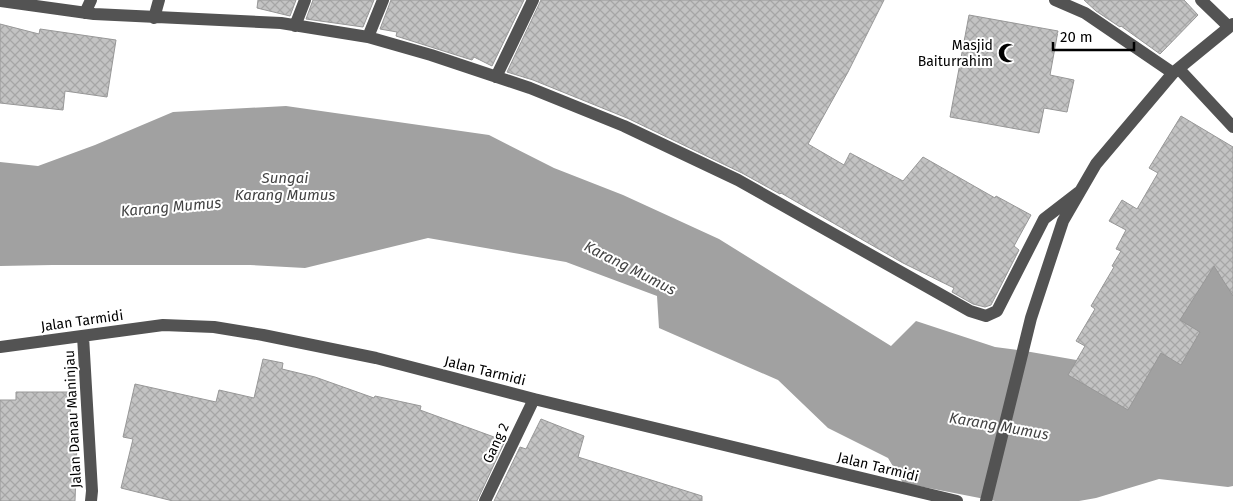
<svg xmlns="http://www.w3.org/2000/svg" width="1233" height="501" font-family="'Fira Sans',sans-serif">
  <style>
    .water { fill: #a1a1a1 }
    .building { fill: url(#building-cross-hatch); stroke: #979797 }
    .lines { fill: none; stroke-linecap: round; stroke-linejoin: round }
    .minor { stroke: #535353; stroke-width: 12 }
    .labels { text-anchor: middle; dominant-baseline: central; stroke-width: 4; stroke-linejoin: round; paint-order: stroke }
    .poi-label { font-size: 14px; fill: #000; stroke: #fff; text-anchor: end }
    .street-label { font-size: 14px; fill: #000; stroke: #fff }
    .water-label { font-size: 15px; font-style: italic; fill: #424242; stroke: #fff }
  </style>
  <defs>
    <pattern id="building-cross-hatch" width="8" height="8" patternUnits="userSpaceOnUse" patternTransform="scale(1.25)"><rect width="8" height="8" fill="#c3c3c3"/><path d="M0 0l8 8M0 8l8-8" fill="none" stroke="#a6a6a6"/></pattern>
  </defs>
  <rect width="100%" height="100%" fill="#fff"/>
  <path class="water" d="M 286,106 L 489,135 L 554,168 L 623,195 L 719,239 L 891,346 L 916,321 L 995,347 L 1025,351 L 1105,365 L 1152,296 L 1233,255 L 1233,486 L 1228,487 L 1159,479 L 1096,498 L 1079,501 L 995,501 L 903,483 L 888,458 L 828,428 L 778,380 L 659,328 L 657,296 L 566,262 L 428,238 L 305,268 L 250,265 L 52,265 L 0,266 L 0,162 L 38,166 L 95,145 L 173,112 Z"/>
  <path class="building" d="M 258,0 L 296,0 L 290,16 L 257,8 Z
    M 313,0 L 374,0 L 363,27 L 306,19 Z
    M 391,0 L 524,0 L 492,66 L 474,57 L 472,60 L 396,36 L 397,32 L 380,29 Z
    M 541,0 L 884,0 L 848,72 L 808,144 L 844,165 L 850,153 L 903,181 L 923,157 L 995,198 L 996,196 L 1031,215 L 1014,246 L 1019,250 L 991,305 L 985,307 L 973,304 L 952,292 L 954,288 L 903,263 L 781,193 L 780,194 L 742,173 L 627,118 L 533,80 L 507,72 Z
    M 1084,0 L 1184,0 L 1198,15 L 1160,54 L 1121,26 L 1120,27 L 1096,11 Z
    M 969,15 L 1058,31 L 1050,75 L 1074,80 L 1067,112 L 1044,108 L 1039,133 L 950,117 Z
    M 0,24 L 39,34 L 40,29 L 116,40 L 107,97 L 65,91 L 63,110 L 0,103 Z
    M 1181,116 L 1233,147 L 1233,296 L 1214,266 L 1180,320 L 1200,332 L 1181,365 L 1161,353 L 1128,410 L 1068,375 L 1085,346 L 1076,341 L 1095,309 L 1091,306 L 1114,267 L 1112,266 L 1121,251 L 1116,249 L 1126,230 L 1109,221 L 1122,200 L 1137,209 L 1158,173 L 1149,168 Z
    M 263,359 L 283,363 L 282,369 L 315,377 L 374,398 L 375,396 L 421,406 L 420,410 L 505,441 L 477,501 L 173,501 L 121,488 L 133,439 L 123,437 L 135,384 L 216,402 L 219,390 L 254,398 Z
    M 16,392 L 70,392 L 71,444 L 77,444 L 75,501 L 0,501 L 0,400 L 16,400 Z
    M 541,419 L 584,436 L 578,457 L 702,496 L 702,501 L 494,501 L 520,447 L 526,449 Z"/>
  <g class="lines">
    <path class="minor" d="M 1055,0 L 1085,13 L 1173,73
      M 1201,0 L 1229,27
      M 0,1 L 94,14 L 281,23 L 368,37 L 431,55 L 530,88 L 624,126 L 738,180 L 970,311 L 986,316 L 997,311 L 1044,219 L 1079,192
      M 85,13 L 91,0
      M 154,18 L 159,0
      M 295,26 L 305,0
      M 368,37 L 383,0
      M 1179,69 L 1233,127
      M 496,77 L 533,0
      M 83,336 L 92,491 L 91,501
      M 0,347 L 163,325 L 214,327 L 263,335 L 376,358 L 534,399 L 957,501
      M 485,501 L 534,399
      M 986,501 L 1031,318 L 1063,221 L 1096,164 L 1173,73 L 1233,24"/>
  </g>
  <defs>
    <symbol id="mosque-bare" viewBox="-9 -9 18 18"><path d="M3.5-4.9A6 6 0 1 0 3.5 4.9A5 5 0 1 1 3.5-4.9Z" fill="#000" stroke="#fff" stroke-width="2.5" paint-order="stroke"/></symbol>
  </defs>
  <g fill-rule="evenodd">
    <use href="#mosque-bare" x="994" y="39" width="28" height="28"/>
  </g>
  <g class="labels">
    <g class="poi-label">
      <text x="993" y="45">Masjid<tspan x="993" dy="16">Baiturrahim</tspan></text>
    </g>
    <g class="street-label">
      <text transform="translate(82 321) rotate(-8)">Jalan Tarmidi</text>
      <text transform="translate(485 371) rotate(14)">Jalan Tarmidi</text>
      <text transform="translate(73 419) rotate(-93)">Jalan Danau Maninjau</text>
      <text transform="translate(496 443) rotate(-65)">Gang 2</text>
      <text transform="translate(878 467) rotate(14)">Jalan Tarmidi</text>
    </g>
    <g class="water-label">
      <text x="285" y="178">Sungai<tspan x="285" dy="17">Karang Mumus</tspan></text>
      <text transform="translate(171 207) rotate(-5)">Karang Mumus</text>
      <text transform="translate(630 268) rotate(27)">Karang Mumus</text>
      <text transform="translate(999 426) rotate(10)">Karang Mumus</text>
    </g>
  </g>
  <path d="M1053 42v8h81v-8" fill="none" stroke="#000000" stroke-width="2.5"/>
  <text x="1060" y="42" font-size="15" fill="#000000" stroke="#ffffff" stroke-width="4" paint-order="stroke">20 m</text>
</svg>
